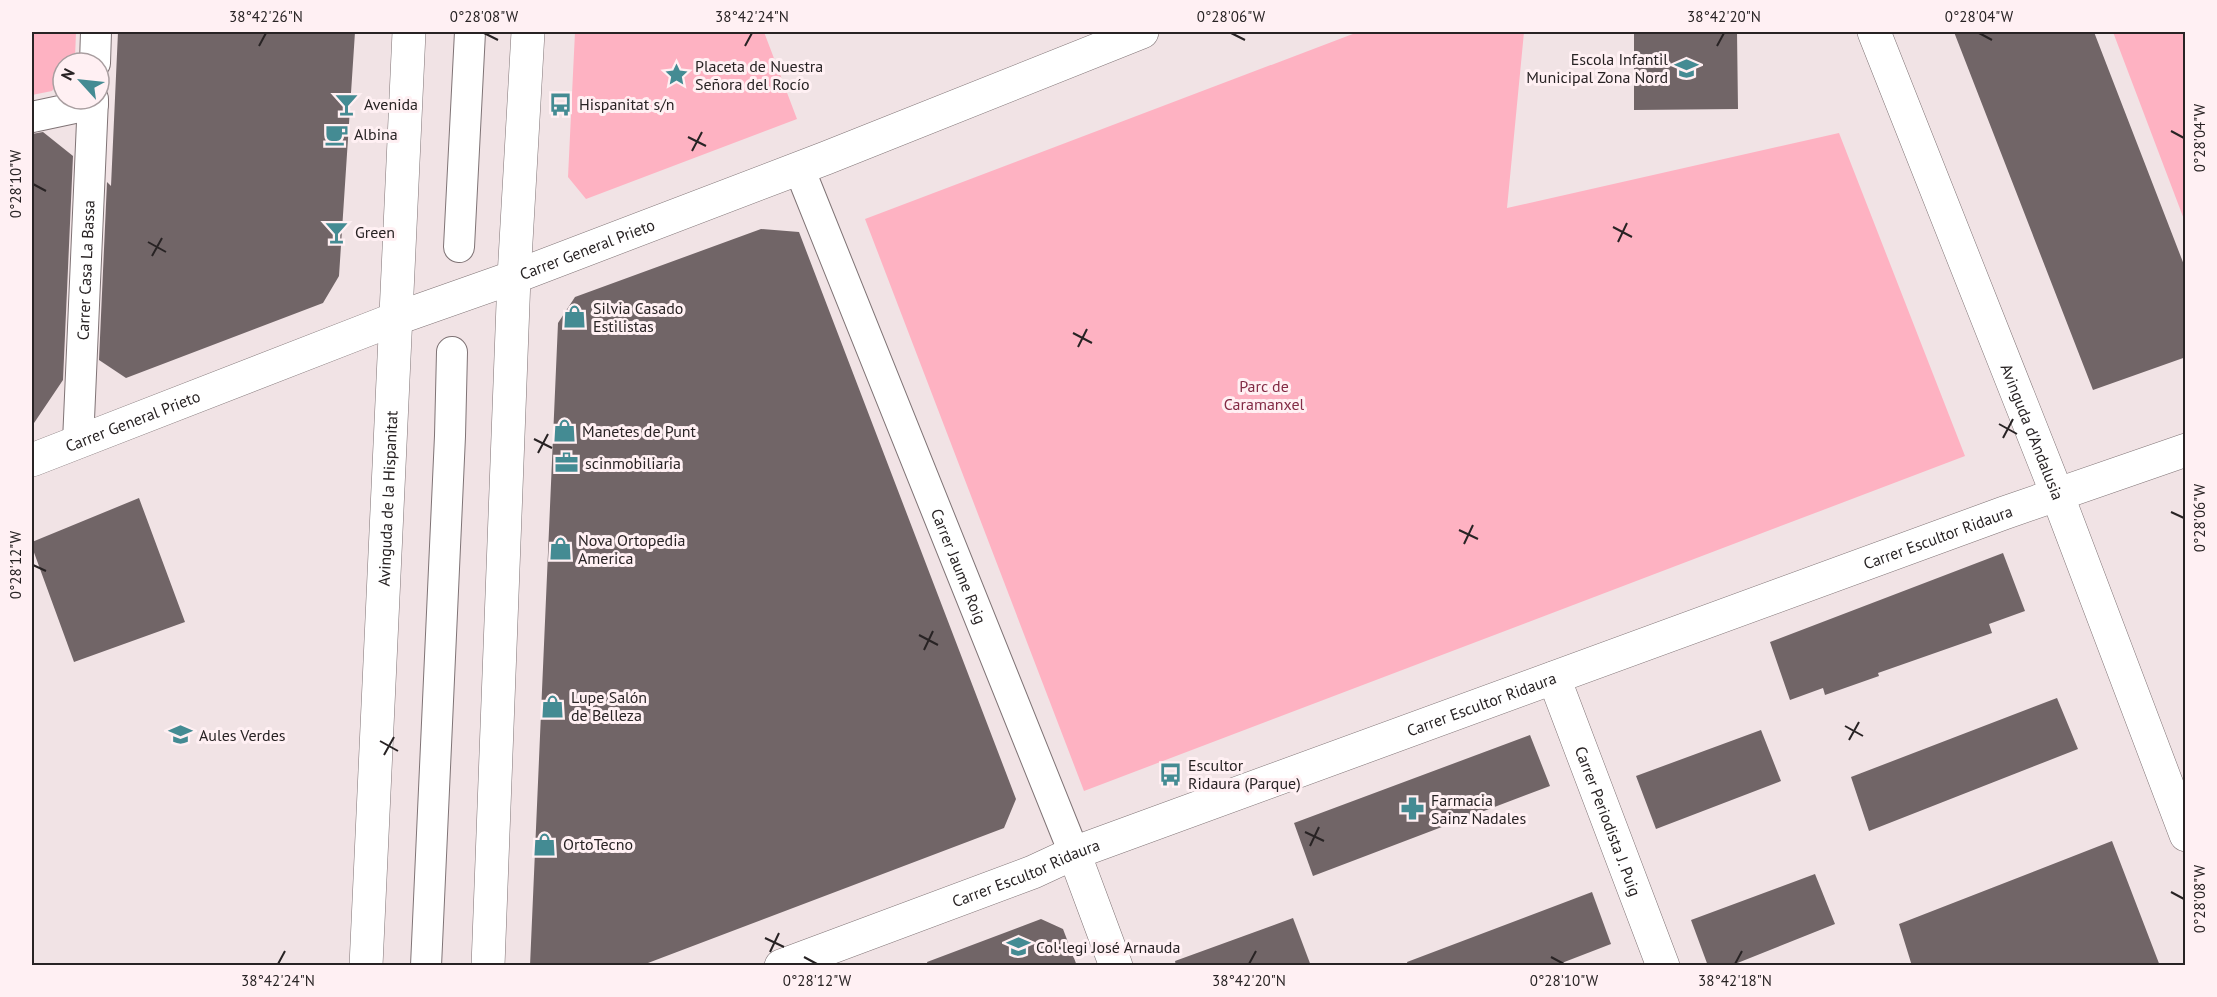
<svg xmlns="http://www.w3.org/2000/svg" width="2217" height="997" font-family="'PT Sans',sans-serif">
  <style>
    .green { fill: #feb2c2 }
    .building { fill: #716567 }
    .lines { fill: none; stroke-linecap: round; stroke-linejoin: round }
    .pedestrian-casing { stroke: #7f7375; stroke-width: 32 }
    .minor-casing { stroke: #7f7375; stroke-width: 34 }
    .tertiary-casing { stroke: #7f7375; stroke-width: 34 }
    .pedestrian { stroke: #fff; stroke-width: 30 }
    .minor { stroke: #fff; stroke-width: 33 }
    .tertiary { stroke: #fff; stroke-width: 33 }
    .ticks { fill: none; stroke: #282324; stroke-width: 2 }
    .labels { text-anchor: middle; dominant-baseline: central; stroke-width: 6; stroke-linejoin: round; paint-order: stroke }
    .poi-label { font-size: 16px; fill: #282324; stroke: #fff0f3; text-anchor: start }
    .street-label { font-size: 16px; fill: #282324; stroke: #fff0f3 }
    .park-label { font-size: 16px; fill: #832b45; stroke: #fff0f3 }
    .neatline { fill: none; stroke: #282324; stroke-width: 2 }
    .ticks-label { font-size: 15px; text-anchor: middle; fill: #282324 }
  </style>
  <rect width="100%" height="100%" fill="#f1e3e5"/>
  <path class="green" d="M 32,32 L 76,32 L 75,58 L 72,63 L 63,63 L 63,75 L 52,91 L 32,95 Z
    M 575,32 L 764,32 L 797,119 L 586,199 L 568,177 Z
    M 1358,32 L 1524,32 L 1507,208 L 1839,133 L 1965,456 L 1084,791 L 865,219 Z
    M 2113,32 L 2185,32 L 2185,222 Z"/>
  <path class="building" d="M 118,32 L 355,32 L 339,276 L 323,303 L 126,378 L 99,360 L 107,182 L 111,186 Z
    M 1634,32 L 1737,32 L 1738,109 L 1634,110 Z
    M 1954,32 L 2094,32 L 2186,270 L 2186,357 L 2093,390 Z
    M 43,132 L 73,156 L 63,380 L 32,426 L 32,134 Z
    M 761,229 L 799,232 L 1016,799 L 1004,828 L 640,966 L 530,966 L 558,323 L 575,297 Z
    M 139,498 L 185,622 L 74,662 L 32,547 L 32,542 Z
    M 2003,553 L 2025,611 L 1989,624 L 1992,633 L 1878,673 L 1879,676 L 1825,695 L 1823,688 L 1790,700 L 1770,642 Z
    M 2057,698 L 2078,749 L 1869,831 L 1851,777 Z
    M 1761,730 L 1781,781 L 1656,829 L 1636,776 Z
    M 1530,735 L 1550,786 L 1313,876 L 1294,823 Z
    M 2112,841 L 2160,966 L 1912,966 L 1899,924 Z
    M 1815,874 L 1835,924 L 1730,966 L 1708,966 L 1691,920 Z
    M 1592,892 L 1611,944 L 1554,966 L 1408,966 L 1407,962 Z
    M 1293,918 L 1311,966 L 1176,966 L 1175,961 Z
    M 1041,919 L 1063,929 L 1077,966 L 928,966 L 927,962 Z"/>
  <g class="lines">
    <defs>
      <g id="pedestrian">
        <path d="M 95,63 L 96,32"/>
        <path d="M 32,117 L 93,104"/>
        <path id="s1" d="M 799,168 L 1074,853"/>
        <path d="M 459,247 L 470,32"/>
        <path id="s2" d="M 78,442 L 93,99"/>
        <path d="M 426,966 L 450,436 L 452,352"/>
      </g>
      <g id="minor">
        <path id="s3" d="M 1874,32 L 2057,494 L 2186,835"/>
        <path id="s4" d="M 32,460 L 395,319 L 514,277 L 826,158 L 1142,32"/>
        <path id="s5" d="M 1554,678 L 1663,966"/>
        <path d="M 1074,853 L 1116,966"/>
        <path id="s6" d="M 781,966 L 1033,872 L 1074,853 L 2004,513 L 2186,450"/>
      </g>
      <g id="tertiary">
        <path id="s7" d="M 366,966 L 409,32"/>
        <path d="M 488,966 L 514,277 L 528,32"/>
      </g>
    </defs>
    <use href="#pedestrian" class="pedestrian-casing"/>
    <use href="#minor" class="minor-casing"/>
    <use href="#tertiary" class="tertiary-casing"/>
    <use href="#pedestrian" class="pedestrian"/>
    <use href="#minor" class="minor"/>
    <use href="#tertiary" class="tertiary"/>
  </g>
  <path class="ticks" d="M 484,33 L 498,40M 1231,33 L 1245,40M 1979,33 L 1992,40M 259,46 L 266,33M 745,46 L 752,33M 1717,46 L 1724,33M 2171,131 L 2184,138M 688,137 L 706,146M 692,151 L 702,132M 33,184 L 46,191M 1613,227 L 1632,237M 148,242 L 166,252M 1618,242 L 1627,223M 152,256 L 162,238M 1073,333 L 1092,343M 1078,347 L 1087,329M 1999,424 L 2017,434M 2003,438 L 2013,419M 534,439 L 552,448M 538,453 L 548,434M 2171,512 L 2184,518M 1459,530 L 1478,539M 1464,544 L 1473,525M 33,565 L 46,571M 919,635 L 938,645M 924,650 L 933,631M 1845,726 L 1863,736M 1849,740 L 1859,722M 380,741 L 398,751M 384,755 L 394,737M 1305,832 L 1324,841M 1310,846 L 1319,827M 2171,892 L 2184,899M 765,938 L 784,947M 770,952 L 779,933M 804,957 L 817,964M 1551,957 L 1564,964M 278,964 L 285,951M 1249,964 L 1256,951M 1735,964 L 1742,951"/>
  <defs>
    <symbol id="school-bare" viewBox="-9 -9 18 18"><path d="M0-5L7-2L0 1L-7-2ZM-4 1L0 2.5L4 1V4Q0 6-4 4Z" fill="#448b93" stroke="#fff0f3" stroke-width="2.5" paint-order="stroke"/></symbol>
    <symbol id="sight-bare" viewBox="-9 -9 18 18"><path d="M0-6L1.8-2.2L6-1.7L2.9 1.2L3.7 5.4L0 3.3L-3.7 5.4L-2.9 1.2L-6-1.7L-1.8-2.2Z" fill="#448b93" stroke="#fff0f3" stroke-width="2.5" paint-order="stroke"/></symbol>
    <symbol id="bar-bare" viewBox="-9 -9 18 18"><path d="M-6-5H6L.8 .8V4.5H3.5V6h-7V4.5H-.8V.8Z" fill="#448b93" stroke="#fff0f3" stroke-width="2.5" paint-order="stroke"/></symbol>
    <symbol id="bus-bare" viewBox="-9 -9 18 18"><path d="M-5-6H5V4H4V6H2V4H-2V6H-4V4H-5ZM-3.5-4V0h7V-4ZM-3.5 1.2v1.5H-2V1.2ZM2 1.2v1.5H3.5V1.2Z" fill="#448b93" stroke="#fff0f3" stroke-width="2.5" paint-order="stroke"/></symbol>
    <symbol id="cafe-bare" viewBox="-9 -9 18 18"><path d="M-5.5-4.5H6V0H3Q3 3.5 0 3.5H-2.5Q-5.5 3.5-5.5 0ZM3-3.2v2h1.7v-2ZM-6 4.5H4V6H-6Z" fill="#448b93" stroke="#fff0f3" stroke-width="2.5" paint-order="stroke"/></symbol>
    <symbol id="shop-bare" viewBox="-9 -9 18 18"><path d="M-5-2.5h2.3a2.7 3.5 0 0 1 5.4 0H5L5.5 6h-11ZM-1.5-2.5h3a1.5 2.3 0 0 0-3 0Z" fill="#448b93" stroke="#fff0f3" stroke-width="2.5" paint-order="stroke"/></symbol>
    <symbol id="office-bare" viewBox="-9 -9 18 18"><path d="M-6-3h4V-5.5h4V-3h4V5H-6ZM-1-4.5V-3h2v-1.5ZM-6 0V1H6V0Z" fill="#448b93" stroke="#fff0f3" stroke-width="2.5" paint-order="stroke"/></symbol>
    <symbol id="pharmacy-bare" viewBox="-9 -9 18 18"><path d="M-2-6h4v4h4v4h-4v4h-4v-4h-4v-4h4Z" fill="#448b93" stroke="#fff0f3" stroke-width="2.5" paint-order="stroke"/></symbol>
  </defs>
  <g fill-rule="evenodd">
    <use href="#school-bare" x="1670" y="52" width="33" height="33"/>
    <use href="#sight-bare" x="660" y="58" width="33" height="33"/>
    <use href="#bar-bare" x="330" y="88" width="33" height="33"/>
    <use href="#bus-bare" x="544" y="88" width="33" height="33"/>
    <use href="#cafe-bare" x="320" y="118" width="33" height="33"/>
    <use href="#bar-bare" x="320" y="216" width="33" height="33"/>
    <use href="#shop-bare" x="558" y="300" width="33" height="33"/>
    <use href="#shop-bare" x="548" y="414" width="33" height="33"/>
    <use href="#office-bare" x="550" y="446" width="33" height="33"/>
    <use href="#shop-bare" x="544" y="532" width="33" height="33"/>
    <use href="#shop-bare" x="536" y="690" width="33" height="33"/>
    <use href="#school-bare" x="164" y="718" width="33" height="33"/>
    <use href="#bus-bare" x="1154" y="758" width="33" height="33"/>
    <use href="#pharmacy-bare" x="1396" y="792" width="33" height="33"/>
    <use href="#shop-bare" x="528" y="828" width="33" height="33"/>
    <use href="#school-bare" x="1002" y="930" width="33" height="33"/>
  </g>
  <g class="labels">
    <g class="poi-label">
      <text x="1668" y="59" text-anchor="end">Escola Infantil<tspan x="1668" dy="18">Municipal Zona Nord</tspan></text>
      <text x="695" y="66">Placeta de Nuestra<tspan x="695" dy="18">Señora del Rocío</tspan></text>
      <text x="364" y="104">Avenida</text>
      <text x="579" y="104">Hispanitat s/n</text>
      <text x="354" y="134">Albina</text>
      <text x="355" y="232">Green</text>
      <text x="593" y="308">Silvia Casado<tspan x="593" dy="18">Estilistas</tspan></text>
      <text x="582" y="431">Manetes de Punt</text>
      <text x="585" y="463">scinmobiliaria</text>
      <text x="578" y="540">Nova Ortopedia<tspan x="578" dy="18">America</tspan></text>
      <text x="571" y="697">Lupe Salón<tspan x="571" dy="18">de Belleza</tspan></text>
      <text x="199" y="735">Aules Verdes</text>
      <text x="1188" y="765">Escultor<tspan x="1188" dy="18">Ridaura (Parque)</tspan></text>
      <text x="1431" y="800">Farmacia<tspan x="1431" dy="18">Sainz Nadales</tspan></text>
      <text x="563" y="844">OrtoTecno</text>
      <text x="1036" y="947">Col·legi José Arnauda</text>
    </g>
    <g class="street-label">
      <text stroke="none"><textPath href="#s4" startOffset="594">Carrer General Prieto</textPath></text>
      <text stroke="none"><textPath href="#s2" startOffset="172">Carrer Casa La Bassa</textPath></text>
      <text stroke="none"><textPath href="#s4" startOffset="108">Carrer General Prieto</textPath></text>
      <text stroke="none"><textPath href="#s3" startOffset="430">Avinguda d'Andalusia</textPath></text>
      <text stroke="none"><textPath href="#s7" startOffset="468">Avinguda de la Hispanitat</textPath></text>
      <text stroke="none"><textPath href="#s6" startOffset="1234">Carrer Escultor Ridaura</textPath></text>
      <text stroke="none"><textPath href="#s1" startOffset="429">Carrer Jaume Roig</textPath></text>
      <text stroke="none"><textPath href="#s6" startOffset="748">Carrer Escultor Ridaura</textPath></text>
      <text stroke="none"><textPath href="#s5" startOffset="153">Carrer Periodista J. Puig</textPath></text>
      <text stroke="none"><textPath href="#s6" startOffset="262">Carrer Escultor Ridaura</textPath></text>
    </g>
    <g class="park-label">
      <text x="1264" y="386">Parc de<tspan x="1264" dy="18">Caramanxel</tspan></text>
    </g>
  </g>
  <rect width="2217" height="997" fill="none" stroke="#fff0f3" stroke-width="66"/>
  <g transform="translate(81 81) rotate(297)"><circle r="28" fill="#fff0f3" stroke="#a99ea0" stroke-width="1.5"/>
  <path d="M0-4.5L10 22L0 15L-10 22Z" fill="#448b93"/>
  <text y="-9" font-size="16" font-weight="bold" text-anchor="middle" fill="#282324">N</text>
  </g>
  <rect x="33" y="33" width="2151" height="931" class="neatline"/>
  <g class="ticks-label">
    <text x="266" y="22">38°42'26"N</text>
    <text x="484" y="22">0°28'08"W</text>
    <text x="752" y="22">38°42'24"N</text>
    <text x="1231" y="22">0°28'06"W</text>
    <text x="1724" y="22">38°42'20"N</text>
    <text x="1979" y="22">0°28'04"W</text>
    <text transform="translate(2200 138) rotate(-90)" y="5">0°28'04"W</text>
    <text transform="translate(16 184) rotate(-90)" y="5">0°28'10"W</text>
    <text transform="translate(2200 518) rotate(-90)" y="5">0°28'06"W</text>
    <text transform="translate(16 565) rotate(-90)" y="5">0°28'12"W</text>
    <text transform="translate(2200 899) rotate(-90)" y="5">0°28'08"W</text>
    <text x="278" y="986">38°42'24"N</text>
    <text x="817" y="986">0°28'12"W</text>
    <text x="1249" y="986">38°42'20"N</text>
    <text x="1564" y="986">0°28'10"W</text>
    <text x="1735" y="986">38°42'18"N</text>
  </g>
</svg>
